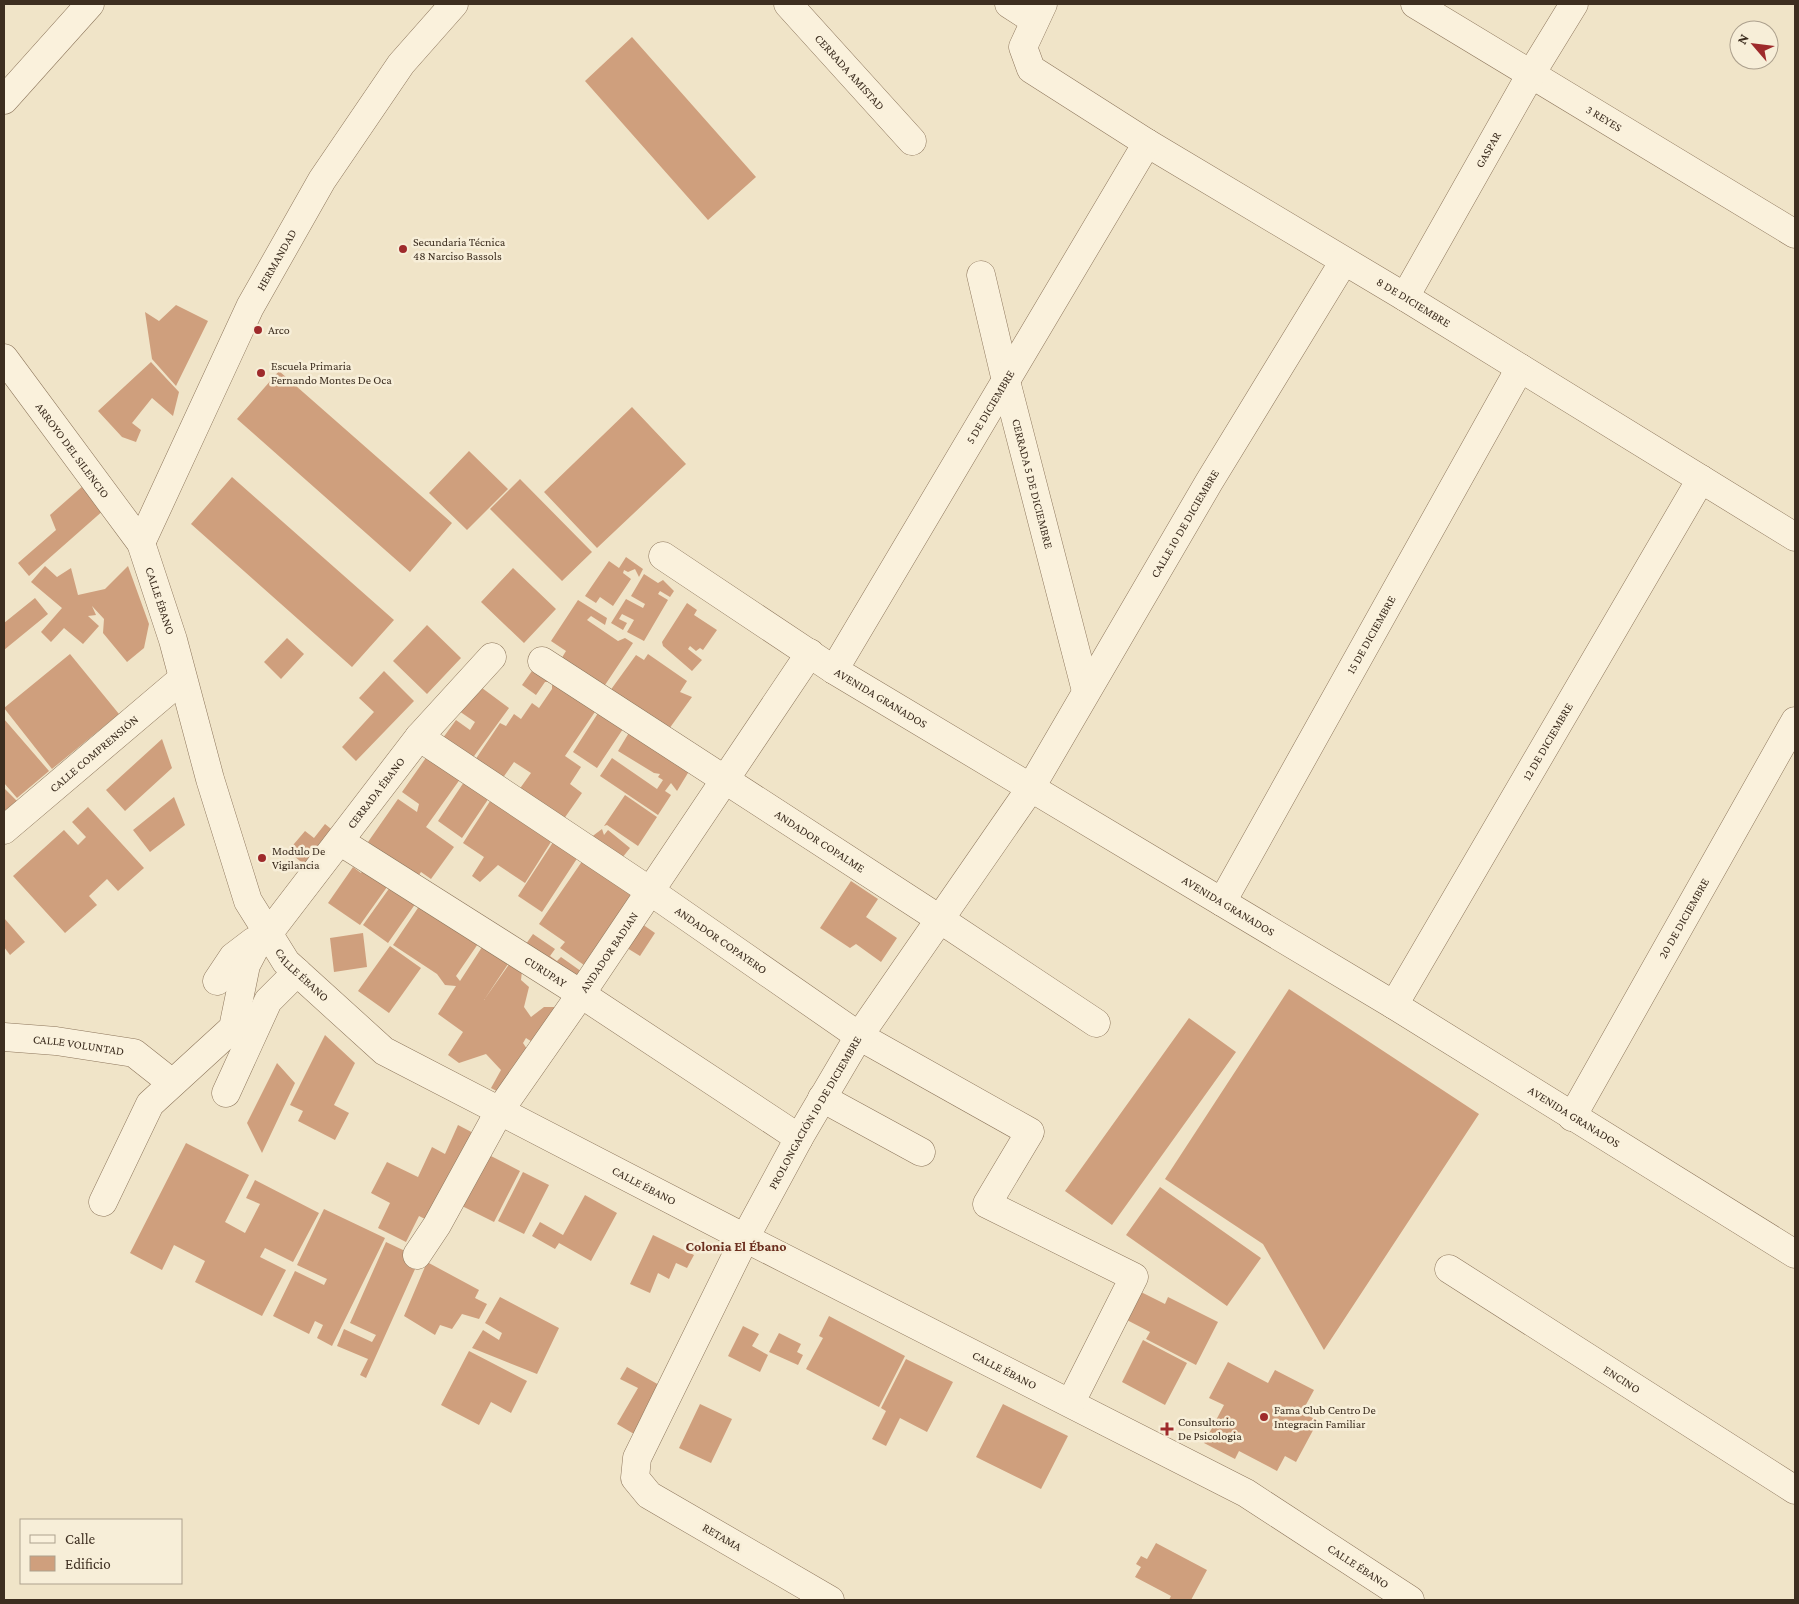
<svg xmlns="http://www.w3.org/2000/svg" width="1799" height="1604" font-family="'Crimson Pro',serif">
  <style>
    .building { fill: #cf9f7d }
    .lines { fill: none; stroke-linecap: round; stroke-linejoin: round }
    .minor-casing { stroke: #8d765c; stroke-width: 29 }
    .minor { stroke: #faf1dc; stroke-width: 28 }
    .poi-dot { fill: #9e2a2b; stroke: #f7eed8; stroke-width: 2 }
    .labels { text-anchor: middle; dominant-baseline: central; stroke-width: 5; stroke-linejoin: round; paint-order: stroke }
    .street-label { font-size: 12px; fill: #3d2e20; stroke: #f7eed8 }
    .poi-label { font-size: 12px; fill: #3d2e20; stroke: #f7eed8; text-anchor: start }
    .neighbourhood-label { font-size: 14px; font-weight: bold; fill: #6b2e1e; stroke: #f7eed8 }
  </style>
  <rect width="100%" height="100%" fill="#f0e4c8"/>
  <path class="building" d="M 632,37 L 756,177 L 708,220 L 585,81 Z
    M 176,305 L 208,321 L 176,386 L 152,359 L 145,312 L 159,321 Z
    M 151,362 L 179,392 L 173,416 L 152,398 L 132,423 L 141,430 L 136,442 L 122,437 L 98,411 Z
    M 279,371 L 452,523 L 410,572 L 237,419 Z
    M 632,407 L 686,464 L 597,548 L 544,492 Z
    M 469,451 L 508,489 L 467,530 L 429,493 Z
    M 232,477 L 394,620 L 352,667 L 191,524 Z
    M 520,479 L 592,552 L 562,581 L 490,509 Z
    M 84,485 L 105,509 L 29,576 L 18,563 L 56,530 L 50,515 Z
    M 626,557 L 643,569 L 639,577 L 635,569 L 628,572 L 624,570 L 623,573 L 631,579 L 613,606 L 600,597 L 596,603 L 585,596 L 609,561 L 619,568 Z
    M 45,566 L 57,577 L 71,568 L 78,595 L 105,589 L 128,566 L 149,624 L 144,648 L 127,662 L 103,633 L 104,619 L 92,606 L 96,615 L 88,616 L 99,626 L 83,644 L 64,628 L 51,642 L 41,632 L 62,608 L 31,582 Z
    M 513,568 L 556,609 L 524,643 L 481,602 Z
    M 644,574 L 658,583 L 663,580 L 674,591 L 670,597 L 660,591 L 658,594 L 668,600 L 644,641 L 627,632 L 634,620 L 622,614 L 619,619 L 627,623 L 623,630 L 611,623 L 626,599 L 643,608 L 645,604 L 631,596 Z
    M 35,598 L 48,614 L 4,650 L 4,623 Z
    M 578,600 L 607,618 L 605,625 L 591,616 L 587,620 L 618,641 L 625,638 L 633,643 L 603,688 L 558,664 L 566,651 L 551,641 Z
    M 687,603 L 697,610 L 694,615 L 717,630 L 703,650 L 700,648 L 696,651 L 690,646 L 688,649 L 702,660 L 692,671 L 663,646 L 662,642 Z
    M 427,625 L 461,658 L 427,694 L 393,661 Z
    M 287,638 L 304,654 L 281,679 L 264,662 Z
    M 70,654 L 119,714 L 52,769 L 4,708 Z
    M 648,654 L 687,681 L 680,692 L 692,697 L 664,736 L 607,695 L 636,655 L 644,660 Z
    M 539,661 L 601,703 L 565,756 L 581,767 L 570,784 L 582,793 L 561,823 L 516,794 L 531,773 L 514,762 L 502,779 L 475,760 L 500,723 L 506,726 L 514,714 L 521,719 L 532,703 L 539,708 L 552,689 L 552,682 L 545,682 L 536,695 L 522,685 Z
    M 384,671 L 414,701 L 356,761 L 342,747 L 374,712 L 359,698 Z
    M 478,685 L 509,708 L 469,763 L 440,742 L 456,720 L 470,730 L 475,722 L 459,711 Z
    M 600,710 L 625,726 L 597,768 L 573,752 Z
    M 4,719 L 49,771 L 17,798 L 4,783 Z
    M 633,726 L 694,763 L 677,791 L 671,783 L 665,791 L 671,795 L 658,815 L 600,776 L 612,758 L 657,789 L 663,780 L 658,777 L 660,774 L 654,773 L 618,751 Z
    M 162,739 L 172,768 L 125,811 L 106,790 Z
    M 430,752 L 463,775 L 426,827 L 454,847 L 431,879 L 421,872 L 417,878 L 368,842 L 398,799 L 417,812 L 419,804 L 402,792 Z
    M 468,776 L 489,798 L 462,838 L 438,821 Z
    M 4,788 L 17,801 L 4,815 Z
    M 494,795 L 556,834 L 525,883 L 498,865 L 480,882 L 472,876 L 484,857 L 463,843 Z
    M 625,795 L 657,817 L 638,846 L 607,825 L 604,826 Z
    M 174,797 L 185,825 L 150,852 L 133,830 Z
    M 88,807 L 144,868 L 118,891 L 107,879 L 89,896 L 97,905 L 65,933 L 13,876 L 64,830 L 78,845 L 86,837 L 72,822 Z
    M 325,824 L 340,836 L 312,871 L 288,851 L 305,831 L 314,838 Z
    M 602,829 L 604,835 L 608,830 L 630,848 L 618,863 L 590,838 Z
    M 557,836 L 580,854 L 542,912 L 518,896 Z
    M 585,857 L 638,893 L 591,970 L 560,948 L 565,942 L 539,924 Z
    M 367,863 L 392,880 L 360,925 L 328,903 L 353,867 L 361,873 Z
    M 851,881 L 878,899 L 866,917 L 897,938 L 881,962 L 856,944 L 850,948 L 820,928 Z
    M 393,883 L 418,900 L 388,943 L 363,925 Z
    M 424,899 L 482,938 L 456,976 L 460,981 L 484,944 L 510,961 L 484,1000 L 510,963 L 522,971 L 521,980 L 529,987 L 524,1007 L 531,1017 L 544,1007 L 554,1007 L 563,1013 L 540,1047 L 526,1038 L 523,1043 L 529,1052 L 504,1095 L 491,1088 L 501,1070 L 486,1054 L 459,1063 L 448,1055 L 463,1032 L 438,1014 L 456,986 L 445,985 L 437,974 L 393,945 Z
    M 4,918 L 25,942 L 10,955 L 4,947 Z
    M 642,924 L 655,933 L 640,956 L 627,948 Z
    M 363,933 L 367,967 L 334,972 L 330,938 Z
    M 533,934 L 555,949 L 550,956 L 557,961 L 561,957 L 585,974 L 575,989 L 521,951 Z
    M 390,946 L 421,968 L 389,1013 L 358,991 Z
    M 1289,989 L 1479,1114 L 1324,1350 L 1263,1244 L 1165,1179 Z
    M 1189,1018 L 1236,1052 L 1112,1225 L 1065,1191 Z
    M 325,1035 L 355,1063 L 334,1105 L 349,1113 L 335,1140 L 298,1121 L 303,1111 L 290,1105 Z
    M 277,1063 L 295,1083 L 262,1153 L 247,1123 Z
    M 458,1125 L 481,1137 L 437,1225 L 419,1216 L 406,1242 L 378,1228 L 390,1203 L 371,1193 L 387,1162 L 418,1177 L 432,1147 L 445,1154 Z
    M 186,1143 L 249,1175 L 225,1222 L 245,1233 L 260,1204 L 246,1198 L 255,1180 L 319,1213 L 293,1262 L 265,1248 L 260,1257 L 286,1270 L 262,1316 L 195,1282 L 205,1261 L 174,1245 L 162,1270 L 130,1253 Z
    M 489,1155 L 520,1171 L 494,1222 L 462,1206 Z
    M 523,1172 L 549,1185 L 524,1234 L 498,1221 Z
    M 1160,1187 L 1261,1258 L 1227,1306 L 1126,1235 Z
    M 585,1195 L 617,1213 L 591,1261 L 559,1243 L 555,1249 L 532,1236 L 540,1222 L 563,1235 Z
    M 324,1209 L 385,1238 L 332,1346 L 317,1338 L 323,1325 L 315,1321 L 309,1334 L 273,1316 L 295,1271 L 324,1285 L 327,1279 L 297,1265 Z
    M 653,1235 L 694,1255 L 687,1268 L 676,1263 L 669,1279 L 658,1273 L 650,1293 L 630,1284 Z
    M 386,1242 L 420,1258 L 366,1378 L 360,1375 L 368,1359 L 337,1346 L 344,1329 L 372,1342 L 376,1335 L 350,1323 Z
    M 427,1262 L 479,1290 L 475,1298 L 487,1304 L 479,1319 L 462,1314 L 452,1329 L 440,1325 L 435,1335 L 404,1316 Z
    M 1139,1291 L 1165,1304 L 1168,1297 L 1218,1322 L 1196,1365 L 1146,1339 L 1150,1332 L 1125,1319 Z
    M 500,1297 L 559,1328 L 537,1374 L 472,1348 L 483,1330 L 499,1340 L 502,1333 L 485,1323 Z
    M 829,1316 L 905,1356 L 879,1407 L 806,1369 L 823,1338 L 819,1336 Z
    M 743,1326 L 759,1334 L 752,1346 L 768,1355 L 760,1372 L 728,1356 Z
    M 779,1333 L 801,1344 L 797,1352 L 803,1355 L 798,1365 L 769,1352 Z
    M 1143,1340 L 1187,1363 L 1165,1405 L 1122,1382 Z
    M 469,1351 L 527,1381 L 511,1413 L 491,1402 L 479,1425 L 441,1405 Z
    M 906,1359 L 953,1382 L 927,1432 L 900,1418 L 886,1446 L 872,1439 L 886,1411 L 881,1408 Z
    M 1228,1362 L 1268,1383 L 1275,1370 L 1314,1390 L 1302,1412 L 1318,1421 L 1296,1462 L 1285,1456 L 1277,1471 L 1239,1451 L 1235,1459 L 1204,1443 L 1224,1405 L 1209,1398 Z
    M 627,1367 L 661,1386 L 634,1434 L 617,1424 L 638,1388 L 620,1379 Z
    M 700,1404 L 732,1419 L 711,1463 L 679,1448 Z
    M 1003,1404 L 1068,1436 L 1041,1489 L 976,1457 Z
    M 1156,1543 L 1207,1570 L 1191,1600 L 1169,1600 L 1171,1596 L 1135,1577 L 1141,1567 L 1136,1564 L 1141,1556 L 1147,1559 Z"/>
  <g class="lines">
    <defs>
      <g id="minor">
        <path id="s1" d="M 788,4 L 912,141"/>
        <path d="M 1009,4 L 1034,20"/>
        <path id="s2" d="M 1043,4 L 1023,47 L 1031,69 L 1147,143 L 1405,297 L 1795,537"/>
        <path id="s3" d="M 1415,4 L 1795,234"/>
        <path d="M 4,100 L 90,4"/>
        <path id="s4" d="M 981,275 L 1006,381 L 1086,691"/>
        <path id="s5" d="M 1405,297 L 1531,74 L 1574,4"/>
        <path id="s6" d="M 4,358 L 141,543 L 173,640 L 210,779 L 248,901 L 286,962 L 384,1051 L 745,1238 L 1246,1493 L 1410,1600"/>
        <path id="s7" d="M 141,543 L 250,307 L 322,180 L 401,64 L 454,4"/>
        <path id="s8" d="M 663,556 L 834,670 L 1394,1005 L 1795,1254"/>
        <path id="s9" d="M 542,661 L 938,918 L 1096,1023"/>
        <path id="s10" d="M 834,670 L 1147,143"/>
        <path id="s11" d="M 419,737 L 650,891 L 859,1036 L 1030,1132 L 987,1204 L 1134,1277 L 1071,1402"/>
        <path id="s12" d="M 4,830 L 182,679"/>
        <path id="s13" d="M 341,842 L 581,994 L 799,1138"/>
        <path id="s14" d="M 1222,902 L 1520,368"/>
        <path d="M 217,981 L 233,957 L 254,941"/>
        <path id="s15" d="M 1394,1005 L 1701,479"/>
        <path id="s16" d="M 4,1037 L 56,1041 L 134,1053 L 172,1083"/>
        <path d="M 226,1093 L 268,1001 L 297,972"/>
        <path d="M 822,1098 L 921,1152"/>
        <path id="s17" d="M 1572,1117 L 1795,721"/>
        <path id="s18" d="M 103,1202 L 150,1104 L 233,1028 L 246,965 L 258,942 L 268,934 L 419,737 L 492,657"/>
        <path id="s19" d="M 417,1255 L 437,1225 L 500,1110 L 581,994 L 810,653"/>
        <path id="s20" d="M 1449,1269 L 1795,1490"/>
        <path id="s21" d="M 830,1600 L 649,1495 L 635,1478 L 637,1458 L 745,1238 L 799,1138 L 859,1036 L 1030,789 L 1209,482 L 1344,261"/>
      </g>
    </defs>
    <use href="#minor" class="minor-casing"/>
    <use href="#minor" class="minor"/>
  </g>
  <g class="poi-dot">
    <circle cx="403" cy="249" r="5"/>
    <circle cx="258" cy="330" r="5"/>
    <circle cx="261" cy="373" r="5"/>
    <circle cx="262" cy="858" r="5"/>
    <circle cx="1264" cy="1417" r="5"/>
    <path d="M1164.5 1421.5h5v5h5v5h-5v5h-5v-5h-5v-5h5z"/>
  </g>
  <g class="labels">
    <g class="street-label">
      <text stroke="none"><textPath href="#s1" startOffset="92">CERRADA AMISTAD</textPath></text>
      <text stroke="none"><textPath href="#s3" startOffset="221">3 REYES</textPath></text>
      <text stroke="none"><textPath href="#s5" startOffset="169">GASPAR</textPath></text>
      <text stroke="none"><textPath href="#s7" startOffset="314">HERMANDAD</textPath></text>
      <text stroke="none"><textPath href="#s2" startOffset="519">8 DE DICIEMBRE</textPath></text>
      <text stroke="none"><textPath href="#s10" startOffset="306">5 DE DICIEMBRE</textPath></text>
      <text stroke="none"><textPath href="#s6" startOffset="115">ARROYO DEL SILENCIO</textPath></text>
      <text stroke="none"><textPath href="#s4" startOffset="215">CERRADA 5 DE DICIEMBRE</textPath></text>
      <text stroke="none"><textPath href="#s21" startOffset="1336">CALLE 10 DE DICIEMBRE</textPath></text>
      <text stroke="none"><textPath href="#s6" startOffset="291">CALLE ÉBANO</textPath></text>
      <text stroke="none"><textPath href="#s14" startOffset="306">15 DE DICIEMBRE</textPath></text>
      <text stroke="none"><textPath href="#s8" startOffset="260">AVENIDA GRANADOS</textPath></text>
      <text stroke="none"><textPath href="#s15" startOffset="305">12 DE DICIEMBRE</textPath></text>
      <text stroke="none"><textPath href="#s12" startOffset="118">CALLE COMPRENSIÓN</textPath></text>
      <text stroke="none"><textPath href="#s18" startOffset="502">CERRADA ÉBANO</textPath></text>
      <text stroke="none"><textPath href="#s9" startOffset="331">ANDADOR COPALME</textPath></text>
      <text stroke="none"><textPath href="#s8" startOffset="665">AVENIDA GRANADOS</textPath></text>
      <text stroke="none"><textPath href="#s17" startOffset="228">20 DE DICIEMBRE</textPath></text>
      <text stroke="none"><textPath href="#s11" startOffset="364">ANDADOR COPAYERO</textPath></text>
      <text stroke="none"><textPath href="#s19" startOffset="359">ANDADOR BADIAN</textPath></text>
      <text stroke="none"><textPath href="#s13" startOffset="242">CURUPAY</textPath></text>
      <text stroke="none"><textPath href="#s6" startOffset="696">CALLE ÉBANO</textPath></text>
      <text stroke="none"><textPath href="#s16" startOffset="75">CALLE VOLUNTAD</textPath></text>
      <text stroke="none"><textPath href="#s21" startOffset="640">PROLONGACIÓN 10 DE DICIEMBRE</textPath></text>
      <text stroke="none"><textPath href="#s8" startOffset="1070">AVENIDA GRANADOS</textPath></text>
      <text stroke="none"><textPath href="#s6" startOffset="1101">CALLE ÉBANO</textPath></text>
      <text stroke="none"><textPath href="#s6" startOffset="1506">CALLE ÉBANO</textPath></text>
      <text stroke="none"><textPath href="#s20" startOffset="205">ENCINO</textPath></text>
      <text transform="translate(722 1537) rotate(30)">RETAMA</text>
      <text stroke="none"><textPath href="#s6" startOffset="1911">CALLE ÉBANO</textPath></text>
    </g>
    <g class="poi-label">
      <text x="413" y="242">Secundaria Técnica<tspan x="413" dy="14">48 Narciso Bassols</tspan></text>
      <text x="268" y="330">Arco</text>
      <text x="271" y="366">Escuela Primaria<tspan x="271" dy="14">Fernando Montes De Oca</tspan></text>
      <text x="272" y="851">Modulo De<tspan x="272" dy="14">Vigilancia</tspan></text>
      <text x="1274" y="1410">Fama Club Centro De<tspan x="1274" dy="14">Integracin Familiar</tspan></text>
      <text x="1178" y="1422">Consultorio<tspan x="1178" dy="14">De Psicologia</tspan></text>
    </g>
    <g class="neighbourhood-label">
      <text x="736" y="1246">Colonia El Ébano</text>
    </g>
  </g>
  <rect width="1799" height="1604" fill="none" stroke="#3d2e20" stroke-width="10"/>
  <rect x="20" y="1519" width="162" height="65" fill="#f7eed8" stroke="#ada18e"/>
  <rect x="30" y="1535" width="25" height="8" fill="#faf1dc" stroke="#ada18e"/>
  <text x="65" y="1544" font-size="15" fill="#3d2e20">Calle</text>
  <rect x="30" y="1556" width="25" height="15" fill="#cf9f7d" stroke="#ada18e"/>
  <text x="65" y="1569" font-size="15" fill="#3d2e20">Edificio</text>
  <g transform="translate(1754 45) rotate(298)"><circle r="24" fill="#f7eed8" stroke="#ada18e"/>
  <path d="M0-4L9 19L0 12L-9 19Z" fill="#9e2a2b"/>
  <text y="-8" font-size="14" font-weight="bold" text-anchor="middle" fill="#3d2e20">N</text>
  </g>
</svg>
